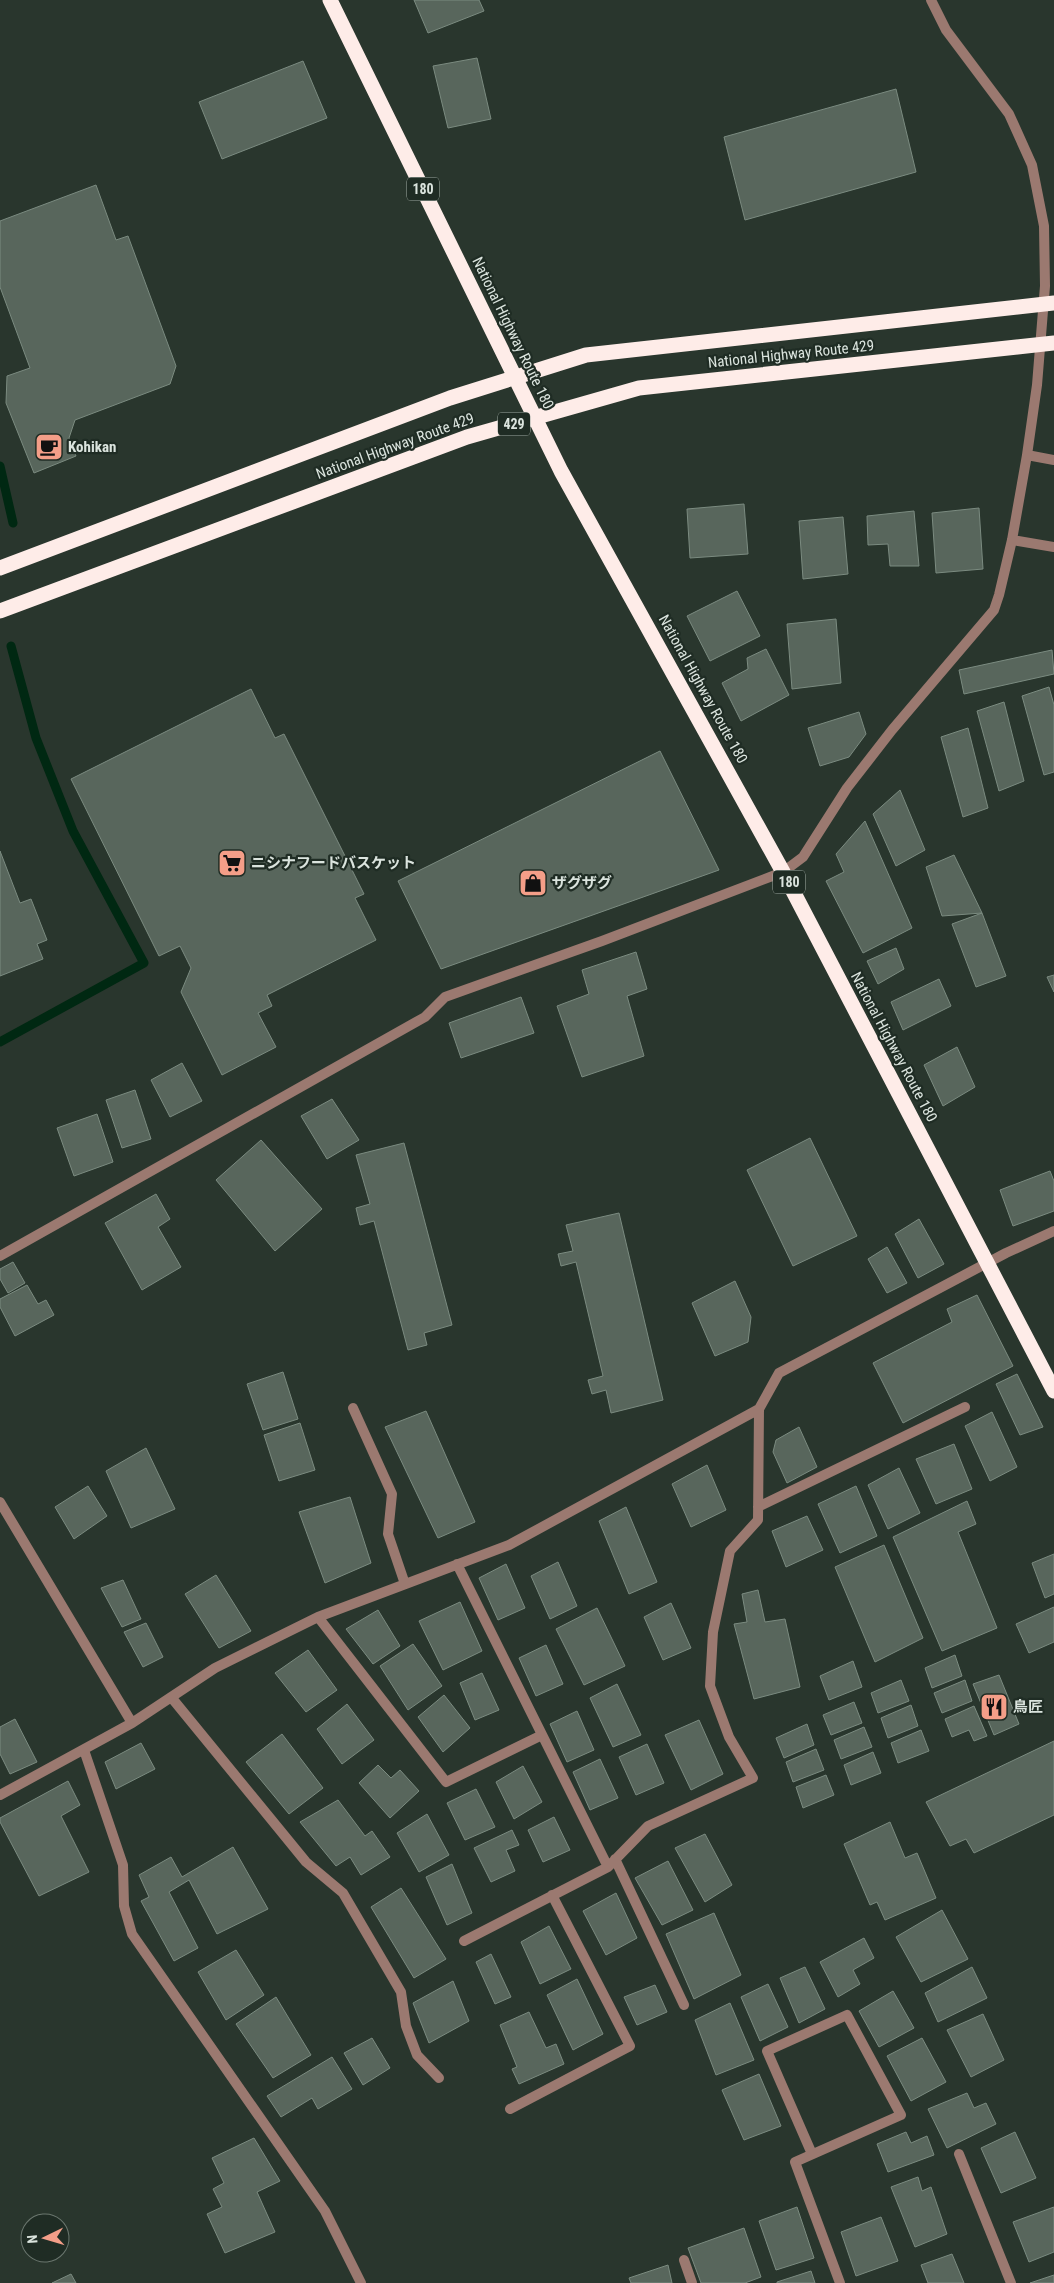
<svg xmlns="http://www.w3.org/2000/svg" width="1054" height="2283" font-family="'Roboto Condensed','Noto Sans JP',sans-serif">
  <style>
    .lines { fill: none; stroke-linecap: round; stroke-linejoin: round }
    .stream { stroke: #002812; stroke-width: 9 }
    .building { fill: #58665c; stroke: #7b8b80 }
    .street { stroke: #9b7970; stroke-width: 10 }
    .highway { stroke: #feece8; stroke-width: 15 }
    .labels { text-anchor: middle; dominant-baseline: central; stroke-width: 4.5; stroke-linejoin: round; paint-order: stroke }
    .shield { fill: #1f2c24; stroke: #a3ada6; stroke-width: 1 }
    .shield-label { font-size: 14px; font-weight: bold; fill: #dbe4de }
    .street-label { font-size: 15px; fill: #dbe4de; stroke: #1f2c24 }
    .poi-label { font-size: 15px; font-weight: bold; fill: #dbe4de; stroke: #1f2c24; text-anchor: start }
  </style>
  <rect width="100%" height="100%" fill="#29362d"/>
  <g class="lines">
    <path class="stream" d="M 0,466 L 13,523
      M 0,1042 L 144,963 L 73,831 L 36,738 L 11,646"/>
  </g>
  <path class="building" d="M 414,0 L 479,0 L 484,11 L 428,33 Z
    M 477,58 L 491,119 L 448,128 L 433,66 Z
    M 303,61 L 327,118 L 222,159 L 199,102 Z
    M 896,89 L 916,172 L 745,220 L 724,137 Z
    M 96,185 L 116,240 L 128,236 L 176,366 L 170,384 L 75,420 L 69,438 L 76,456 L 34,473 L 6,403 L 7,376 L 30,368 L 0,287 L 0,221 Z
    M 744,504 L 748,554 L 690,558 L 687,509 Z
    M 979,508 L 983,569 L 936,573 L 932,513 Z
    M 914,511 L 919,566 L 890,566 L 888,544 L 868,545 L 867,516 Z
    M 843,517 L 848,574 L 803,579 L 799,521 Z
    M 737,591 L 760,636 L 710,661 L 687,616 Z
    M 836,619 L 841,683 L 792,689 L 787,624 Z
    M 766,649 L 789,695 L 741,721 L 722,683 L 748,669 L 747,658 Z
    M 1052,650 L 1054,674 L 964,694 L 959,670 Z
    M 1049,687 L 1054,705 L 1054,772 L 1044,775 L 1022,696 Z
    M 251,689 L 275,738 L 284,734 L 364,894 L 355,898 L 376,940 L 267,995 L 272,1006 L 258,1013 L 276,1047 L 222,1075 L 181,992 L 191,968 L 180,946 L 159,956 L 71,779 Z
    M 1004,702 L 1024,781 L 999,791 L 977,711 Z
    M 859,712 L 866,734 L 849,757 L 820,766 L 808,728 Z
    M 968,728 L 988,808 L 963,817 L 941,737 Z
    M 660,751 L 719,870 L 441,969 L 398,881 Z
    M 900,790 L 925,850 L 896,866 L 873,814 Z
    M 865,821 L 912,928 L 863,953 L 826,881 L 844,872 L 836,854 Z
    M 0,851 L 20,903 L 31,899 L 47,940 L 37,944 L 43,959 L 0,976 Z
    M 954,855 L 982,913 L 942,916 L 926,867 Z
    M 982,913 L 1006,976 L 976,987 L 952,924 Z
    M 896,948 L 904,969 L 878,984 L 867,961 Z
    M 636,952 L 647,989 L 627,996 L 644,1056 L 582,1077 L 557,1006 L 589,994 L 582,970 Z
    M 1054,975 L 1054,992 L 1047,977 Z
    M 939,979 L 951,1006 L 903,1030 L 891,1002 Z
    M 521,997 L 534,1033 L 461,1058 L 449,1023 Z
    M 957,1047 L 975,1087 L 943,1106 L 924,1065 Z
    M 182,1063 L 202,1101 L 170,1117 L 151,1080 Z
    M 135,1090 L 151,1139 L 122,1148 L 106,1100 Z
    M 332,1099 L 359,1140 L 327,1159 L 301,1116 Z
    M 97,1114 L 113,1162 L 74,1176 L 57,1128 Z
    M 810,1138 L 857,1236 L 793,1266 L 747,1170 Z
    M 261,1140 L 322,1209 L 275,1251 L 216,1180 Z
    M 404,1143 L 452,1325 L 424,1333 L 427,1345 L 408,1350 L 374,1221 L 360,1225 L 356,1208 L 370,1204 L 356,1155 Z
    M 1050,1171 L 1054,1181 L 1054,1211 L 1013,1226 L 1000,1190 Z
    M 156,1194 L 170,1219 L 158,1227 L 181,1267 L 142,1290 L 105,1223 Z
    M 619,1213 L 663,1400 L 611,1413 L 606,1390 L 592,1394 L 588,1380 L 603,1376 L 576,1262 L 561,1266 L 558,1254 L 573,1251 L 566,1225 Z
    M 919,1219 L 944,1264 L 918,1278 L 895,1234 Z
    M 887,1247 L 907,1283 L 887,1293 L 868,1259 Z
    M 13,1262 L 25,1283 L 8,1293 L 0,1279 L 0,1269 Z
    M 735,1281 L 751,1317 L 748,1342 L 715,1356 L 692,1303 Z
    M 27,1285 L 38,1304 L 46,1300 L 54,1315 L 15,1336 L 0,1307 L 0,1299 Z
    M 977,1295 L 1013,1366 L 903,1423 L 873,1363 L 952,1322 L 947,1309 Z
    M 283,1372 L 298,1419 L 263,1430 L 247,1384 Z
    M 1017,1374 L 1043,1427 L 1020,1435 L 996,1384 Z
    M 426,1411 L 475,1522 L 438,1538 L 385,1427 Z
    M 992,1412 L 1017,1467 L 990,1481 L 965,1426 Z
    M 300,1423 L 315,1470 L 279,1481 L 264,1435 Z
    M 799,1427 L 817,1467 L 787,1483 L 773,1452 L 776,1440 Z
    M 954,1444 L 972,1489 L 936,1504 L 916,1459 Z
    M 146,1448 L 175,1509 L 131,1528 L 106,1471 Z
    M 707,1465 L 726,1510 L 691,1527 L 672,1484 Z
    M 899,1468 L 920,1513 L 888,1529 L 868,1485 Z
    M 88,1486 L 107,1516 L 74,1539 L 55,1507 Z
    M 856,1486 L 877,1536 L 840,1553 L 818,1504 Z
    M 350,1497 L 371,1563 L 325,1583 L 299,1512 Z
    M 967,1501 L 976,1524 L 958,1532 L 997,1628 L 942,1651 L 893,1537 Z
    M 626,1507 L 657,1582 L 629,1594 L 599,1521 Z
    M 807,1516 L 823,1550 L 786,1567 L 772,1531 Z
    M 884,1545 L 923,1638 L 875,1662 L 835,1567 Z
    M 1054,1554 L 1054,1594 L 1045,1598 L 1032,1563 Z
    M 558,1562 L 577,1606 L 550,1619 L 531,1576 Z
    M 506,1564 L 525,1608 L 498,1620 L 479,1578 Z
    M 216,1575 L 251,1631 L 219,1648 L 185,1594 Z
    M 123,1580 L 141,1619 L 122,1627 L 101,1588 Z
    M 758,1590 L 765,1622 L 785,1619 L 800,1687 L 754,1699 L 734,1624 L 747,1622 L 742,1594 Z
    M 460,1602 L 482,1651 L 443,1670 L 419,1621 Z
    M 671,1603 L 691,1648 L 663,1660 L 644,1617 Z
    M 1054,1607 L 1054,1642 L 1029,1653 L 1016,1624 Z
    M 597,1608 L 625,1666 L 584,1685 L 556,1629 Z
    M 378,1610 L 400,1646 L 373,1664 L 346,1629 Z
    M 146,1623 L 163,1657 L 143,1667 L 124,1632 Z
    M 413,1644 L 442,1686 L 408,1710 L 380,1666 Z
    M 546,1645 L 563,1684 L 536,1696 L 519,1658 Z
    M 308,1650 L 337,1690 L 306,1712 L 275,1673 Z
    M 955,1655 L 962,1676 L 932,1688 L 925,1668 Z
    M 853,1661 L 862,1687 L 829,1700 L 820,1676 Z
    M 482,1673 L 499,1710 L 475,1720 L 460,1683 Z
    M 999,1675 L 1019,1724 L 994,1735 L 973,1684 Z
    M 901,1680 L 909,1701 L 878,1713 L 871,1693 Z
    M 965,1680 L 972,1701 L 942,1713 L 934,1693 Z
    M 617,1684 L 641,1735 L 613,1747 L 590,1698 Z
    M 444,1695 L 470,1728 L 443,1752 L 418,1717 Z
    M 854,1702 L 862,1723 L 831,1735 L 823,1715 Z
    M 347,1704 L 374,1740 L 342,1764 L 317,1729 Z
    M 911,1705 L 918,1726 L 888,1738 L 881,1718 Z
    M 974,1706 L 987,1736 L 974,1741 L 969,1730 L 952,1737 L 945,1719 Z
    M 577,1711 L 594,1750 L 567,1762 L 550,1724 Z
    M 15,1719 L 37,1762 L 10,1774 L 0,1754 L 0,1727 Z
    M 699,1720 L 723,1774 L 691,1790 L 665,1735 Z
    M 807,1724 L 814,1745 L 784,1758 L 776,1738 Z
    M 864,1727 L 872,1747 L 841,1759 L 834,1740 Z
    M 921,1730 L 929,1751 L 898,1763 L 891,1743 Z
    M 282,1734 L 323,1788 L 289,1814 L 246,1762 Z
    M 1054,1741 L 1054,1815 L 974,1853 L 966,1839 L 950,1846 L 926,1802 Z
    M 141,1743 L 155,1769 L 116,1789 L 105,1762 Z
    M 647,1744 L 664,1783 L 636,1795 L 619,1757 Z
    M 816,1749 L 824,1770 L 793,1782 L 786,1762 Z
    M 873,1752 L 881,1773 L 851,1785 L 844,1765 Z
    M 600,1759 L 618,1798 L 590,1810 L 573,1772 Z
    M 378,1765 L 391,1778 L 400,1770 L 419,1791 L 390,1818 L 359,1783 Z
    M 523,1766 L 542,1802 L 514,1819 L 496,1782 Z
    M 826,1775 L 834,1795 L 803,1808 L 796,1787 Z
    M 68,1781 L 80,1805 L 61,1816 L 89,1872 L 39,1896 L 0,1822 L 0,1818 Z
    M 476,1789 L 495,1827 L 465,1840 L 447,1803 Z
    M 338,1800 L 365,1836 L 372,1831 L 390,1857 L 361,1875 L 350,1857 L 336,1866 L 300,1822 Z
    M 427,1814 L 449,1855 L 419,1872 L 397,1833 Z
    M 554,1817 L 570,1850 L 543,1862 L 528,1830 Z
    M 890,1822 L 905,1858 L 917,1853 L 936,1898 L 885,1920 L 877,1902 L 870,1905 L 844,1844 Z
    M 512,1830 L 519,1845 L 506,1850 L 515,1871 L 491,1882 L 474,1848 Z
    M 705,1834 L 732,1885 L 705,1902 L 675,1848 Z
    M 233,1847 L 268,1909 L 217,1934 L 189,1880 L 169,1892 L 198,1948 L 174,1961 L 141,1901 L 149,1897 L 139,1875 L 171,1857 L 182,1877 Z
    M 668,1861 L 693,1910 L 662,1925 L 635,1878 Z
    M 452,1864 L 472,1913 L 447,1925 L 426,1877 Z
    M 401,1888 L 446,1959 L 414,1978 L 371,1907 Z
    M 616,1893 L 637,1938 L 606,1955 L 583,1911 Z
    M 942,1910 L 968,1959 L 921,1982 L 896,1937 Z
    M 714,1913 L 741,1975 L 694,1999 L 666,1934 Z
    M 549,1926 L 571,1969 L 540,1984 L 521,1942 Z
    M 864,1938 L 874,1958 L 853,1970 L 860,1984 L 838,1997 L 820,1962 Z
    M 236,1950 L 264,1995 L 226,2020 L 198,1972 Z
    M 491,1954 L 511,1997 L 495,2004 L 476,1962 Z
    M 805,1967 L 825,2009 L 799,2023 L 780,1978 Z
    M 972,1967 L 987,1998 L 938,2022 L 925,1993 Z
    M 577,1979 L 603,2034 L 573,2050 L 547,1995 Z
    M 453,1981 L 469,2021 L 429,2043 L 413,2003 Z
    M 768,1984 L 788,2027 L 760,2041 L 741,1997 Z
    M 655,1985 L 667,2012 L 637,2025 L 624,1997 Z
    M 893,1991 L 914,2028 L 879,2047 L 859,2011 Z
    M 276,1997 L 311,2055 L 273,2078 L 236,2024 Z
    M 730,2003 L 754,2060 L 716,2075 L 695,2020 Z
    M 529,2012 L 546,2048 L 556,2044 L 564,2064 L 519,2084 L 512,2069 L 517,2067 L 500,2025 Z
    M 983,2014 L 1004,2060 L 971,2077 L 947,2030 Z
    M 372,2038 L 390,2068 L 363,2085 L 344,2053 Z
    M 922,2038 L 946,2082 L 911,2101 L 887,2056 Z
    M 332,2057 L 352,2089 L 318,2109 L 312,2098 L 281,2117 L 267,2096 Z
    M 759,2074 L 781,2126 L 744,2140 L 722,2090 Z
    M 967,2093 L 974,2108 L 986,2103 L 996,2124 L 947,2148 L 928,2109 Z
    M 906,2132 L 911,2143 L 927,2136 L 934,2155 L 888,2172 L 877,2144 Z
    M 1015,2132 L 1036,2178 L 1001,2193 L 981,2148 Z
    M 254,2138 L 280,2181 L 257,2192 L 275,2232 L 225,2253 L 207,2214 L 222,2207 L 213,2189 L 224,2183 L 212,2158 Z
    M 918,2177 L 922,2191 L 931,2187 L 947,2234 L 915,2247 L 891,2187 Z
    M 797,2207 L 814,2258 L 776,2270 L 759,2221 Z
    M 1054,2207 L 1054,2252 L 1029,2262 L 1013,2222 Z
    M 881,2217 L 898,2261 L 856,2276 L 841,2232 Z
    M 744,2228 L 761,2277 L 745,2283 L 701,2283 L 688,2248 Z
    M 952,2254 L 964,2283 L 928,2283 L 921,2265 Z
    M 668,2265 L 672,2283 L 631,2283 L 629,2278 Z
    M 811,2271 L 815,2283 L 777,2283 L 777,2282 Z
    M 71,2274 L 76,2283 L 52,2283 Z
    M 1054,2275 L 1054,2283 L 1030,2283 Z"/>
  <g class="lines">
    <path class="street" d="M 1027,455 L 1054,460
      M 1012,540 L 1054,547
      M 0,1256 L 425,1017 L 445,997 L 602,941 L 783,872 L 803,857 L 847,788 L 892,730 L 994,610 L 999,595 L 1012,540 L 1027,455 L 1037,385 L 1045,286 L 1044,226 L 1032,165 L 1009,114 L 946,30 L 931,0
      M 353,1408 L 392,1494 L 388,1534 L 405,1584
      M 0,1502 L 132,1723
      M 758,1507 L 965,1407
      M 457,1564 L 608,1867
      M 318,1617 L 446,1782 L 542,1735
      M 171,1697 L 306,1862 L 343,1893 L 401,1992 L 406,2026 L 417,2055 L 439,2078
      M 84,1750 L 123,1865 L 124,1906 L 132,1934 L 325,2211 L 361,2283
      M 0,1795 L 132,1723 L 215,1668 L 318,1617 L 509,1545 L 759,1409
      M 615,1859 L 684,2005
      M 464,1941 L 608,1867 L 648,1826 L 753,1778 L 729,1737 L 710,1686 L 713,1632 L 730,1551 L 758,1520 L 759,1409 L 779,1373 L 1006,1253 L 1054,1231
      M 510,2109 L 630,2046 L 552,1895
      M 812,2154 L 767,2051 L 847,2015 L 901,2115 L 795,2162 L 840,2283
      M 959,2154 L 1011,2283
      M 684,2260 L 692,2283"/>
    <path class="highway" d="M 330,0 L 561,471 L 783,872 L 1054,1391
      M 0,568 L 450,398 L 586,355 L 1054,303
      M 0,611 L 467,437 L 639,388 L 1054,343"/>
  </g>
  <defs>
    <symbol id="cafe-square" viewBox="-11 -11 22 22"><rect x="-9" y="-9" width="18" height="18" rx="4" fill="#f49e88" stroke="#1f2c24"/><path d="M-5.5-4.5H6V0H3Q3 3.5 0 3.5H-2.5Q-5.5 3.5-5.5 0ZM3-3.2v2h1.7v-2ZM-6 4.5H4V6H-6Z" fill="#111"/></symbol>
    <symbol id="supermarket-square" viewBox="-11 -11 22 22"><rect x="-9" y="-9" width="18" height="18" rx="4" fill="#f49e88" stroke="#1f2c24"/><path d="M-6-5.5h2.5l.6 2H6L4.5 2H-2.5L-4.4-4H-6ZM-1.5 3.2a1.3 1.3 0 1 0 .1 0ZM3 3.2a1.3 1.3 0 1 0 .1 0Z" fill="#111"/></symbol>
    <symbol id="shop-square" viewBox="-11 -11 22 22"><rect x="-9" y="-9" width="18" height="18" rx="4" fill="#f49e88" stroke="#1f2c24"/><path d="M-5-2.5h2.3a2.7 3.5 0 0 1 5.4 0H5L5.5 6h-11ZM-1.5-2.5h3a1.5 2.3 0 0 0-3 0Z" fill="#111"/></symbol>
    <symbol id="restaurant-square" viewBox="-11 -11 22 22"><rect x="-9" y="-9" width="18" height="18" rx="4" fill="#f49e88" stroke="#1f2c24"/><path d="M-5-6h1v4h1v-4h1v4h1v-4h1v5L-1.5 .5V6h-2V.5L-5-1ZM5-6V6H3V1.5H1.5Q1.5-4 5-6Z" fill="#111"/></symbol>
  </defs>
  <g fill-rule="evenodd">
    <use href="#cafe-square" x="33" y="431" width="32" height="32"/>
    <use href="#supermarket-square" x="216" y="847" width="32" height="32"/>
    <use href="#shop-square" x="517" y="867" width="32" height="32"/>
    <use href="#restaurant-square" x="978" y="1691" width="32" height="32"/>
  </g>
  <g class="labels">
    <g class="shield">
      <rect x="407" y="177.5" width="32" height="23" rx="4"/>
      <rect x="498" y="412.5" width="32" height="23" rx="4"/>
      <rect x="773" y="870.5" width="32" height="23" rx="4"/>
    </g>
    <g class="shield-label">
      <text x="423" y="189">180</text>
      <text x="514" y="424">429</text>
      <text x="789" y="882">180</text>
    </g>
    <g class="street-label">
      <text transform="translate(513 333) rotate(64)">National Highway Route 180</text>
      <text transform="translate(791 354) rotate(-6)">National Highway Route 429</text>
      <text transform="translate(395 446) rotate(-20)">National Highway Route 429</text>
      <text transform="translate(703 689) rotate(61)">National Highway Route 180</text>
      <text transform="translate(894 1047) rotate(62)">National Highway Route 180</text>
    </g>
    <g class="poi-label">
      <text x="68" y="447">Kohikan</text>
      <text x="251" y="863">ニシナフードバスケット</text>
      <text x="552" y="883">ザグザグ</text>
      <text x="1013" y="1707">鳥匠</text>
    </g>
  </g>
  <g transform="translate(45 2238) rotate(265)"><circle r="24" fill="#1f2c24" stroke="#6a766e"/>
  <path d="M0-4L9 19L0 12L-9 19Z" fill="#f49e88"/>
  <text y="-8" font-size="14" font-weight="bold" text-anchor="middle" fill="#dbe4de">N</text>
  </g>
</svg>
